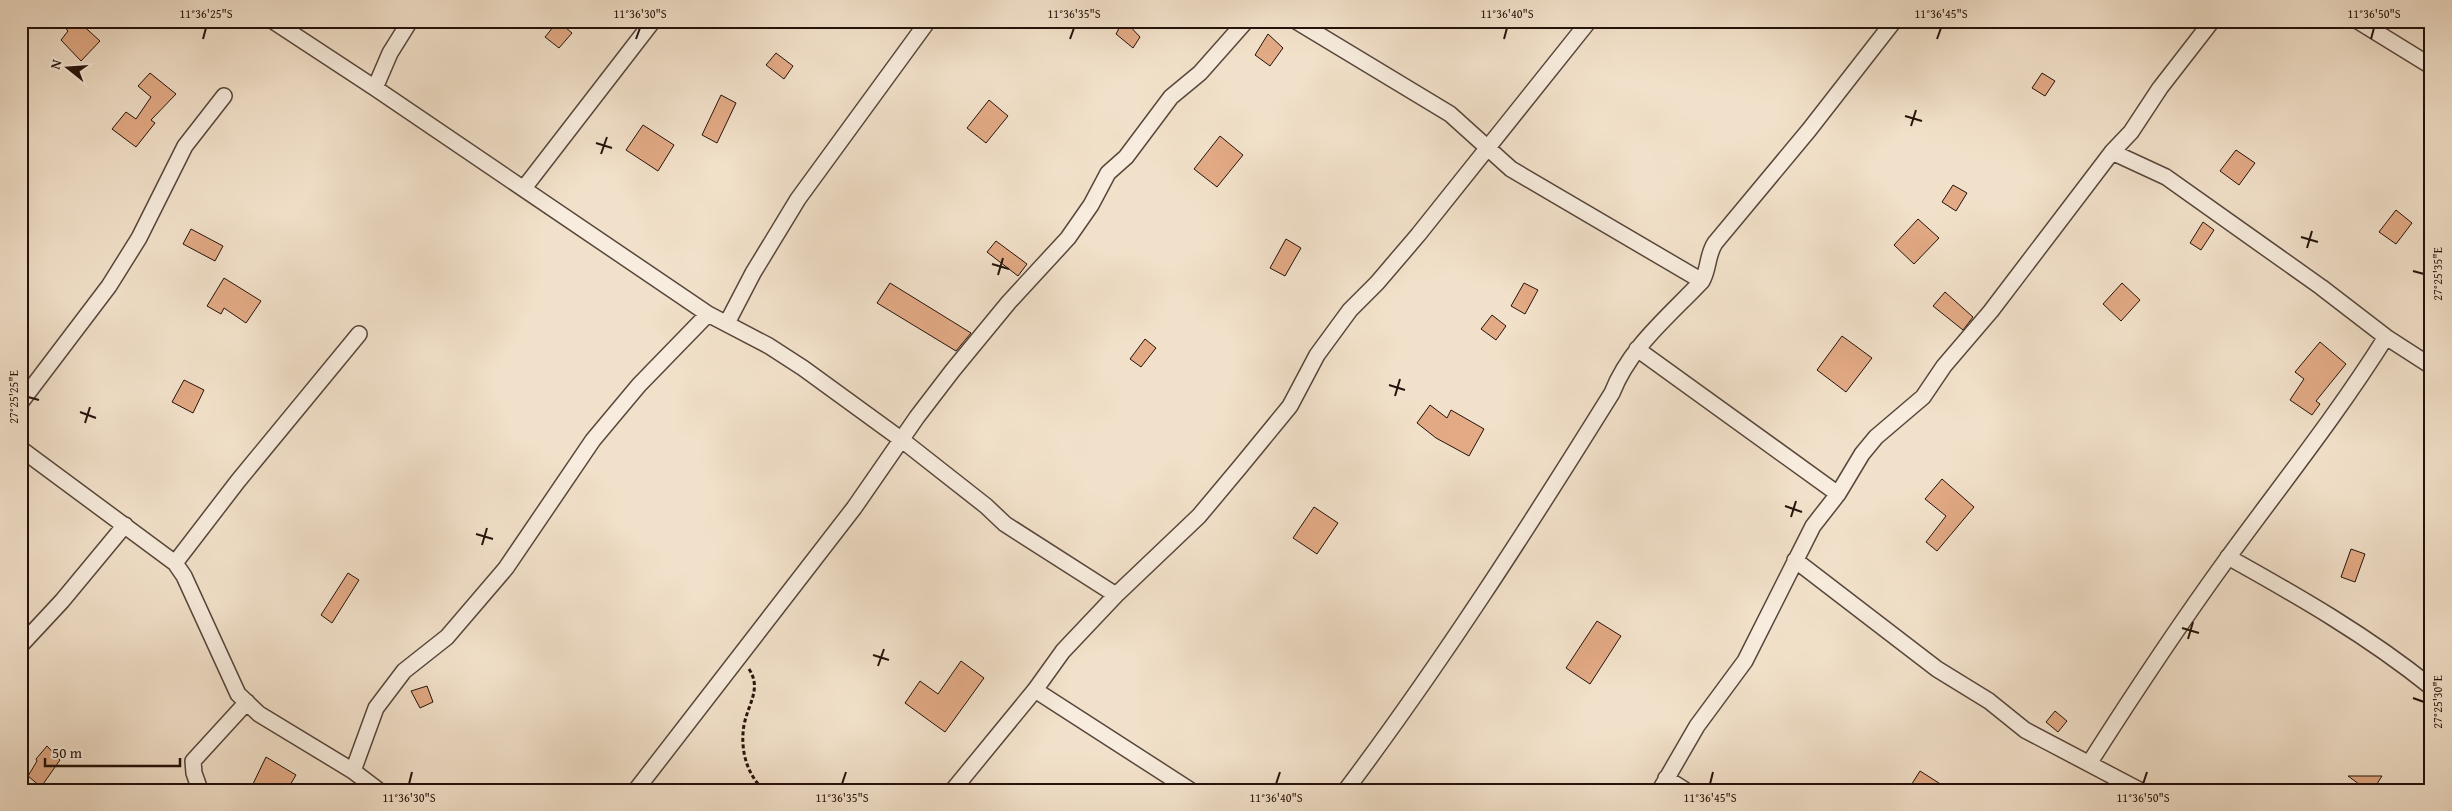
<svg xmlns="http://www.w3.org/2000/svg" width="2452" height="811" font-family="'Gentium Book Plus',serif">
  <style>
    .building { fill: #e2aa85; stroke: #25120b }
    .lines { fill: none; stroke-linecap: round; stroke-linejoin: round }
    .minor-casing { stroke: #58463b; stroke-width: 18 }
    .path { stroke: #25120b; stroke-width: 3; stroke-dasharray: 4 2.5; stroke-linecap: butt }
    .minor { stroke: #f7ecdd; stroke-width: 15 }
    .ticks { fill: none; stroke: #25120b; stroke-width: 2 }
    .neatline { fill: none; stroke: #25120b; stroke-width: 2 }
    .ticks-label { font-size: 12px; text-anchor: middle; fill: #25120b }
  </style>
  <rect width="100%" height="100%" fill="#f2e1ca"/>
  <filter id="stains"><feTurbulence type="fractalNoise" baseFrequency=".004" numOctaves="4"/><feColorMatrix values="0 0 0 0 .2 0 0 0 0 .09 0 0 0 0 .02 0 0 0 .5 -.17"/></filter>
  <radialGradient id="worn" r=".72"><stop offset=".6" stop-color="#630" stop-opacity="0"/><stop offset="1" stop-color="#630" stop-opacity=".3"/></radialGradient>
  <path class="building" d="M 59,21 L 78,21 L 100,41 L 81,61 L 61,40 L 68,31 Z
    M 558,21 L 572,33 L 559,48 L 545,37 Z
    M 1123,21 L 1125,21 L 1140,37 L 1133,48 L 1116,34 Z
    M 1268,34 L 1283,48 L 1270,66 L 1255,55 Z
    M 776,53 L 793,66 L 784,79 L 766,65 Z
    M 150,73 L 176,94 L 151,120 L 155,123 L 136,147 L 112,129 L 126,112 L 136,119 L 151,97 L 138,86 Z
    M 2042,73 L 2055,81 L 2045,96 L 2032,88 Z
    M 721,95 L 736,103 L 717,143 L 702,135 Z
    M 989,100 L 1008,116 L 986,143 L 967,128 Z
    M 643,125 L 674,145 L 658,171 L 626,150 Z
    M 1220,136 L 1243,155 L 1217,187 L 1194,169 Z
    M 2236,150 L 2255,163 L 2239,185 L 2220,171 Z
    M 1953,185 L 1967,193 L 1956,211 L 1942,202 Z
    M 2396,210 L 2412,223 L 2396,244 L 2379,232 Z
    M 1918,219 L 1939,238 L 1914,264 L 1894,245 Z
    M 2203,222 L 2214,230 L 2201,250 L 2190,243 Z
    M 191,229 L 223,246 L 215,261 L 183,244 Z
    M 1286,239 L 1301,248 L 1285,276 L 1270,268 Z
    M 996,241 L 1027,264 L 1018,276 L 987,252 Z
    M 224,278 L 261,301 L 246,323 L 224,308 L 221,314 L 207,306 Z
    M 890,283 L 971,333 L 956,351 L 877,303 Z
    M 1524,283 L 1538,290 L 1525,314 L 1511,306 Z
    M 2122,283 L 2140,300 L 2121,321 L 2103,304 Z
    M 1945,292 L 1973,317 L 1963,330 L 1933,306 Z
    M 1492,315 L 1506,326 L 1496,340 L 1481,329 Z
    M 1842,336 L 1872,358 L 1846,392 L 1817,370 Z
    M 1145,339 L 1156,348 L 1141,367 L 1130,359 Z
    M 2320,342 L 2346,364 L 2316,401 L 2320,404 L 2312,415 L 2290,400 L 2304,379 L 2295,372 Z
    M 184,380 L 204,390 L 193,413 L 172,402 Z
    M 1430,405 L 1447,418 L 1451,410 L 1484,429 L 1469,456 L 1436,438 L 1417,423 Z
    M 1942,479 L 1974,507 L 1937,551 L 1926,542 L 1946,516 L 1925,499 Z
    M 1314,507 L 1338,523 L 1317,554 L 1293,538 Z
    M 2351,549 L 2365,554 L 2355,582 L 2341,577 Z
    M 348,573 L 359,580 L 332,623 L 321,615 Z
    M 1597,621 L 1621,636 L 1590,684 L 1566,668 Z
    M 961,661 L 984,678 L 945,732 L 905,703 L 920,681 L 938,694 Z
    M 427,686 L 433,702 L 420,708 L 411,691 Z
    M 2055,711 L 2067,721 L 2058,732 L 2046,722 Z
    M 47,746 L 60,760 L 41,787 L 28,776 L 37,761 L 36,759 Z
    M 266,757 L 296,775 L 287,790 L 260,790 L 252,786 Z
    M 1920,771 L 1950,790 L 1908,790 Z
    M 2348,776 L 2382,776 L 2373,790 L 2367,790 Z"/>
  <g class="lines">
    <defs>
      <path id="minor" d="M 273,21 L 375,88 L 708,314 L 769,346 L 803,368 L 902,440 L 986,506 L 1005,524 L 1116,595
        M 1296,21 L 1450,114 L 1511,169 L 1702,281
        M 2358,21 L 2431,66
        M 375,88 L 390,53 L 410,21
        M 2112,152 L 2166,177 L 2321,287 L 2386,337 L 2431,366
        M 524,188 L 653,21
        M 727,323 L 753,273 L 798,199 L 928,21
        M 1637,349 L 1838,494
        M 21,402 L 109,286 L 139,238 L 185,146 L 224,96
        M 21,449 L 175,563 L 184,576 L 238,694 L 259,714 L 353,771 L 378,790
        M 2228,557 C 2298,596 2368,636 2431,687
        M 1795,560 L 1937,669 L 1989,701 L 2025,730 L 2139,790
        M 175,563 L 238,481 L 359,334
        M 21,645 L 62,601 L 125,525
        M 1035,690 L 1190,790
        M 2090,762 C 2134,693 2179,625 2227,559 C 2281,485 2337,415 2386,337
        M 353,771 L 376,708 L 404,671 L 447,637 L 506,568 L 593,440 L 639,385 L 708,314
        M 1666,778 L 1685,790
        M 200,790 L 194,773 L 193,761 L 247,702
        M 636,790 L 854,508 L 917,417 L 953,370 L 1009,302 L 1068,238 L 1091,205 L 1108,173 L 1126,157 L 1171,97 L 1200,73 L 1246,21
        M 953,790 L 1035,690 L 1063,651 L 1116,595 L 1199,516 L 1240,467 L 1290,406 L 1317,355 L 1350,310 L 1377,283 L 1418,235 L 1589,21
        M 1346,790 C 1442,662 1528,528 1612,393 C 1630,347 1669,316 1702,281 C 1709,269 1707,255 1715,243 L 1809,130 L 1894,21
        M 1660,790 L 1697,726 L 1745,661 L 1813,526 L 1838,494 L 1862,454 L 1876,437 L 1923,397 L 1944,366 L 1991,311 L 2112,152 L 2131,132 L 2160,88 L 2212,21"/>
    </defs>
    <use href="#minor" class="minor-casing"/>
    <path class="path" d="M 749,669 C 762,689 748,704 744,725 C 740,748 746,774 764,790"/>
    <use href="#minor" class="minor"/>
  </g>
  <path class="ticks" d="M 203,39 L 206,28M 636,39 L 640,28M 1070,39 L 1074,28M 1504,39 L 1507,28M 1937,39 L 1941,28M 2371,39 L 2374,28M 1905,116 L 1922,121M 1911,126 L 1916,110M 596,143 L 612,148M 601,154 L 607,137M 2301,237 L 2318,242M 2307,248 L 2312,231M 992,264 L 1009,269M 2413,271 L 2424,274M 998,275 L 1003,258M 1389,385 L 1405,390M 1395,396 L 1400,379M 28,397 L 39,400M 80,412 L 96,418M 85,423 L 90,407M 1785,506 L 1802,512M 1791,517 L 1796,501M 476,534 L 493,539M 482,545 L 487,528M 2182,628 L 2199,633M 2188,639 L 2193,622M 873,655 L 889,660M 878,666 L 884,649M 2413,698 L 2424,702M 409,784 L 412,772M 842,784 L 846,772M 1276,784 L 1280,772M 1710,784 L 1713,772M 2143,784 L 2147,772"/>
  <rect width="2452" height="811" fill="none" stroke="#f2e1ca" stroke-width="55"/>
  <g transform="translate(68 68) rotate(287)" stroke="#f7ecdd" stroke-width="4" paint-order="stroke">
  <path d="M0-4L9 19L0 12L-9 19Z" fill="#25120b"/>
  <text y="-8" font-size="14" font-weight="bold" text-anchor="middle" fill="#25120b">N</text>
  </g>
  <path d="M45 758v8h135v-8" fill="none" stroke="#25120b" stroke-width="2.5"/>
  <text x="52" y="758" font-size="15" fill="#25120b" stroke="#f7ecdd" stroke-width="4" paint-order="stroke">50 m</text>
  <rect x="28" y="28" width="2396" height="756" class="neatline"/>
  <g class="ticks-label">
    <text x="206" y="18">11°36'25"S</text>
    <text x="640" y="18">11°36'30"S</text>
    <text x="1074" y="18">11°36'35"S</text>
    <text x="1507" y="18">11°36'40"S</text>
    <text x="1941" y="18">11°36'45"S</text>
    <text x="2374" y="18">11°36'50"S</text>
    <text transform="translate(2438 274) rotate(-90)" y="4">27°25'35"E</text>
    <text transform="translate(14 397) rotate(-90)" y="4">27°25'25"E</text>
    <text transform="translate(2438 702) rotate(-90)" y="4">27°25'30"E</text>
    <text x="409" y="802">11°36'30"S</text>
    <text x="842" y="802">11°36'35"S</text>
    <text x="1276" y="802">11°36'40"S</text>
    <text x="1710" y="802">11°36'45"S</text>
    <text x="2143" y="802">11°36'50"S</text>
  </g>
  <rect width="100%" height="100%" filter="url(#stains)"/>
  <rect width="100%" height="100%" fill="url(#worn)"/>
</svg>
